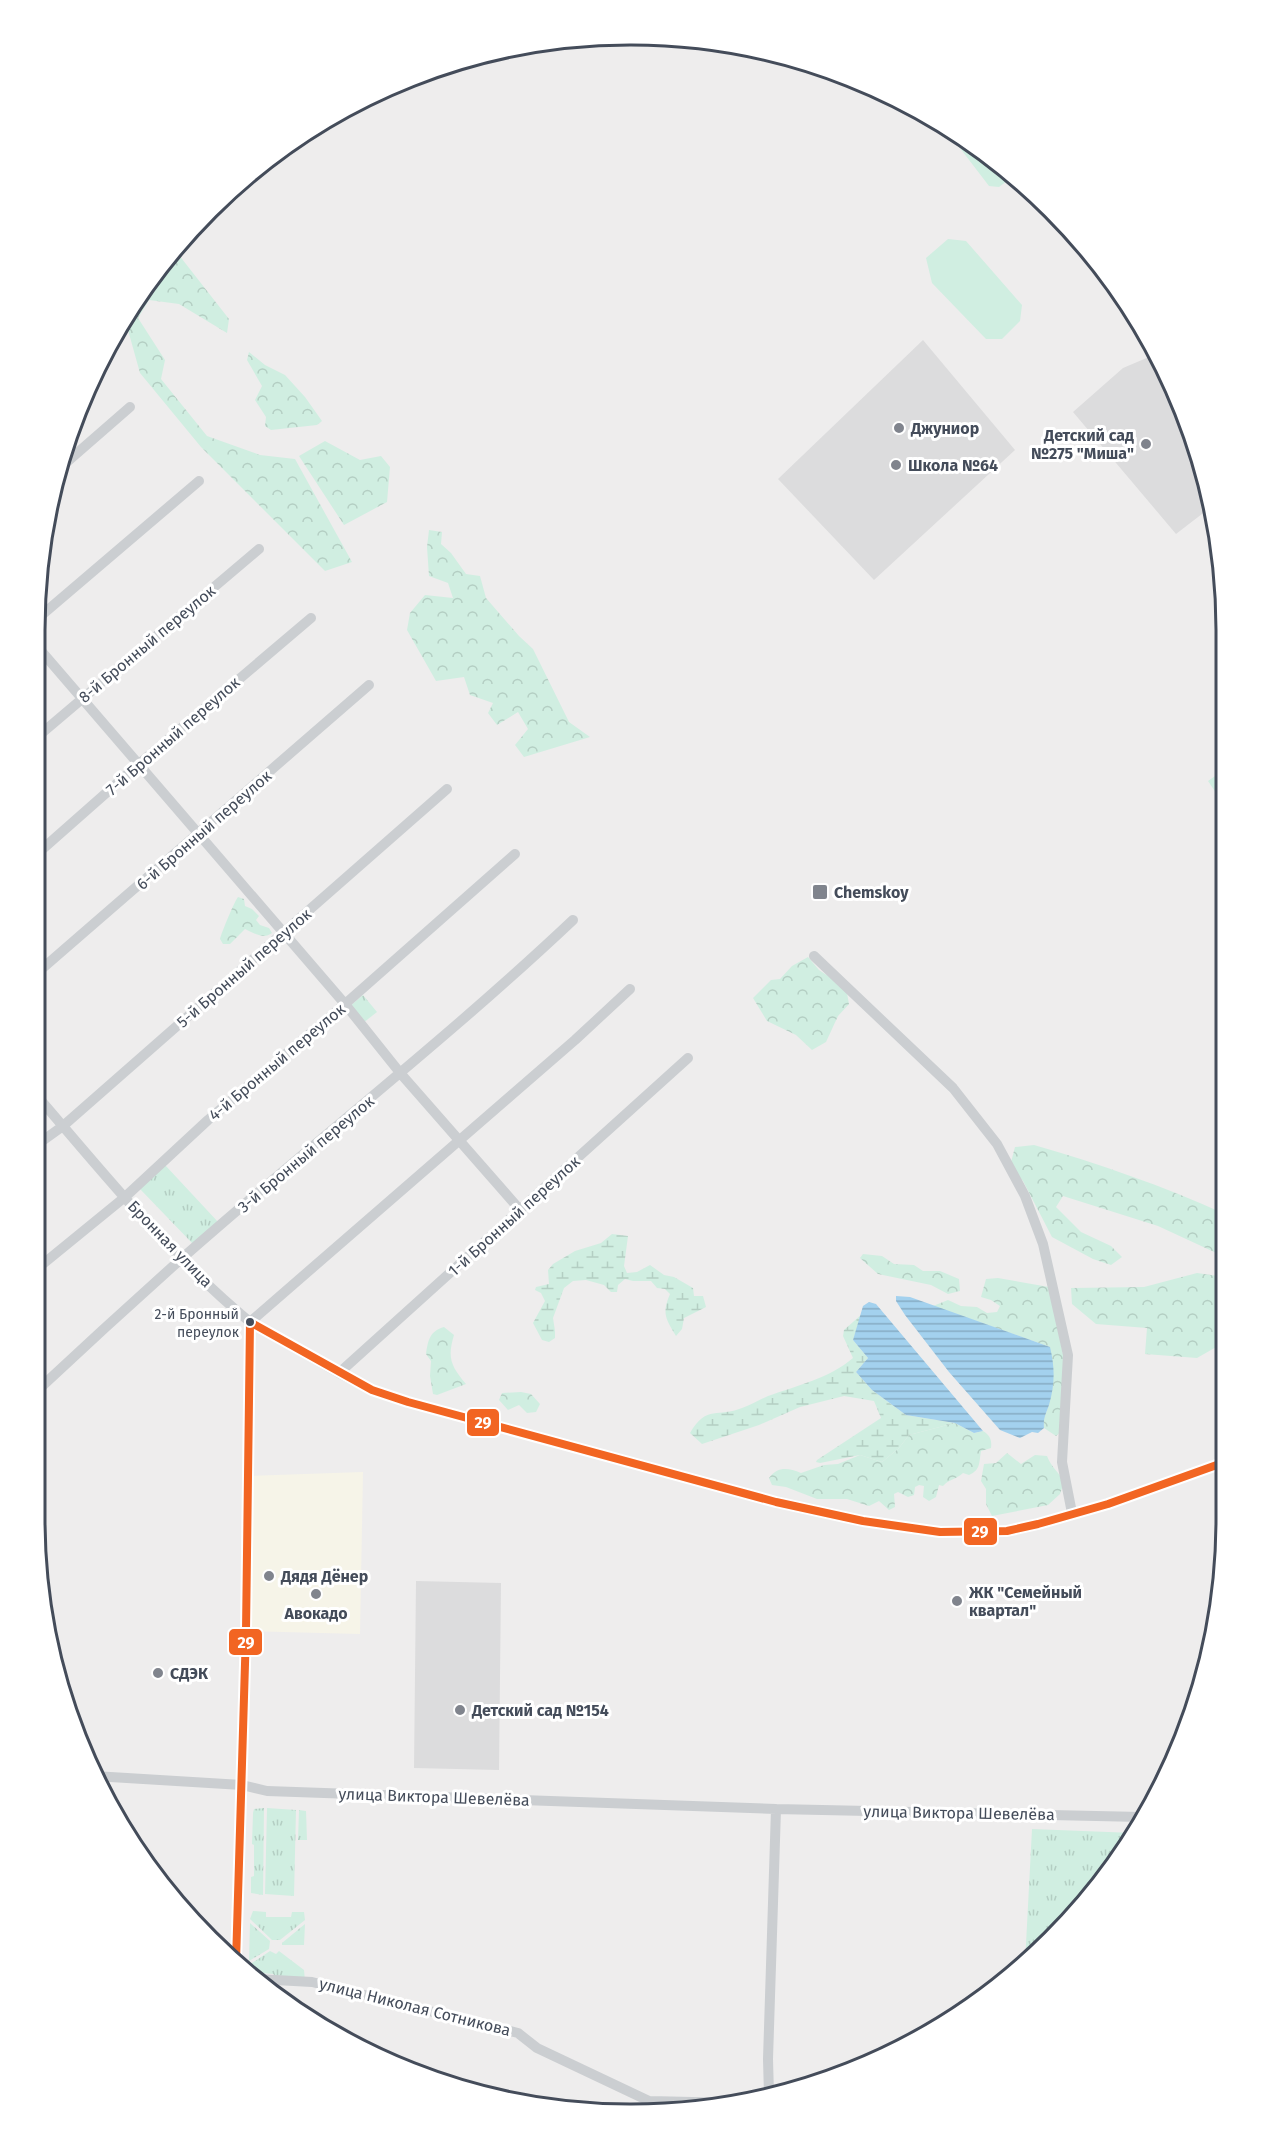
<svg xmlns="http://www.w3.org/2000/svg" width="1261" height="2149" font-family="'Fira Sans',sans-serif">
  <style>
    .commercial { fill: #f6f4e8 }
    .education { fill: #dcdcdd }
    .grass { fill: url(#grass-tufts) }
    .forest { fill: url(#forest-crowns) }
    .wetland { fill: url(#wetland-marsh) }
    .garden { fill: #d0eee1 }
    .water { fill: url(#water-rules) }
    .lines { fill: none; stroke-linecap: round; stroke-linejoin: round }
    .minor { stroke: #cbced1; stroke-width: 10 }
    .bus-1-casing { stroke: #fff; stroke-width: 12 }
    .bus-1 { stroke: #f26522; stroke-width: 8 }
    .poi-dot { fill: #80848d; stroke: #fff; stroke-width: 2 }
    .bus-dot { fill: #444c5a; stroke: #fff; stroke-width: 2 }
    .labels { text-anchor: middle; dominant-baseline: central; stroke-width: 6; stroke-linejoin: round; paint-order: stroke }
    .bus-label { font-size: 14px; fill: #444c5a; stroke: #fff; text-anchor: end }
    .poi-label { font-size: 16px; font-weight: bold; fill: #444c5a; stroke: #fff; text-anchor: start }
    .street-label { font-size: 16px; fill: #444c5a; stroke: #fff }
    .rim { fill: none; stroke: #444c5a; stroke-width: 3 }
    .line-badge { stroke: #fff; stroke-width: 2 }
    .badge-label { font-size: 16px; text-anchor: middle; font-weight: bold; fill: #fff }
  </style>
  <defs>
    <pattern id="grass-tufts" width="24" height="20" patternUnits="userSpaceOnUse" patternTransform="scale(1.5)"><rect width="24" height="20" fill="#d0eee1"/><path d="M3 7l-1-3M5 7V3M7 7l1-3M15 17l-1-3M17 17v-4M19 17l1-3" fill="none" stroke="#b4cec3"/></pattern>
    <pattern id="forest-crowns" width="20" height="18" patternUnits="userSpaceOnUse" patternTransform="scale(1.5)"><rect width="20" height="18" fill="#d0eee1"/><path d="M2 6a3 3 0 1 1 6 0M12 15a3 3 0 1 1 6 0" fill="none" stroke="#b4cec3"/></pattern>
    <pattern id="wetland-marsh" width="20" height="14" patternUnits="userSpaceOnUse" patternTransform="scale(1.5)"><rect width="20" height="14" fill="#d0eee1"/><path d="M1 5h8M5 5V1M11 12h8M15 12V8" fill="none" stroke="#b4cec3"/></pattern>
    <pattern id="water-rules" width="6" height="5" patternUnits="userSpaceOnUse" patternTransform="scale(1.5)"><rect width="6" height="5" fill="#a3d1ee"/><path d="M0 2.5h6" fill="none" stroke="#86acc4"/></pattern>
  </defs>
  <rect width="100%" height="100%" fill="#eeeded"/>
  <path class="commercial" d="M 363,1472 L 360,1634 L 246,1631 L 249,1476 Z"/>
  <path class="education" d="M 923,340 L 1015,450 L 874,580 L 778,479 Z
    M 1156,354 L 1206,476 L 1211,507 L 1176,534 L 1073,412 L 1123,368 Z
    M 416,1581 L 501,1583 L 499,1770 L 414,1768 Z"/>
  <path class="grass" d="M 363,995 L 377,1012 L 363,1023 L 350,1006 Z
    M 165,1165 L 219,1223 L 193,1244 L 140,1189 Z
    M 264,1808 L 263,1895 L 251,1893 L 251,1877 L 254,1876 L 254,1845 L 252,1844 L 253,1813 L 254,1809 Z
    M 267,1808 L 296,1810 L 294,1896 L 265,1894 Z
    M 299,1810 L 306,1811 L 307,1840 L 298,1840 Z
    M 1032,1829 L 1134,1833 L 1126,1850 L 1052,1940 L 1025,1963 Z
    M 253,1911 L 266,1912 L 266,1917 L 291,1917 L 292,1912 L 304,1912 L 305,1920 L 280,1940 L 272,1940 L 250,1919 Z
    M 250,1923 L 270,1941 L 269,1949 L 249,1961 Z
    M 305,1924 L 304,1945 L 282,1945 L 282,1943 Z
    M 270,1951 L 276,1954 L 279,1951 L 304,1970 L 305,1981 L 278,1978 L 273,1974 L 249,1972 L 249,1965 Z"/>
  <path class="forest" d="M 175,250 L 229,319 L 227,333 L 179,304 L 149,300 L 138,318 L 165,360 L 161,379 L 207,436 L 260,455 L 295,459 L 352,562 L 325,571 L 201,447 L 140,373 L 128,330 L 123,323 L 135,299 Z
    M 249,352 L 265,365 L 285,375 L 305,397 L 322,421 L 317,425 L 271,430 L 265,426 L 266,417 L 255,400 L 262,386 L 247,360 Z
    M 325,441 L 360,460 L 381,456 L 390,467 L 387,502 L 344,525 L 299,456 Z
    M 429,530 L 442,532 L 441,544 L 451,553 L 466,574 L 480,576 L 486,598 L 519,636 L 533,649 L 569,722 L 590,737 L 524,757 L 515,745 L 528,729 L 518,712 L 497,725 L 488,713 L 493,703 L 470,695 L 464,677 L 436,681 L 407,630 L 410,613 L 425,595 L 453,598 L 448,583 L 429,576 L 427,547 Z
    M 238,897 L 244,899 L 245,906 L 252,909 L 259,916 L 256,920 L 260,925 L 269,928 L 272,933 C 263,940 254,933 245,929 L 230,944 L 223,944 L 220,939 C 221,934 235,900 238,897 Z
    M 808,957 L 819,970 L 846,988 L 849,1004 L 838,1016 L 826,1042 L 812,1050 L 796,1035 L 767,1021 L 753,998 L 771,980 L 780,979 L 792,966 Z
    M 1034,1145 C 1100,1164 1163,1186 1225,1214 L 1225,1257 L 1158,1226 L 1063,1196 L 1056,1207 L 1081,1232 L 1111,1246 L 1122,1257 L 1111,1265 L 1093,1259 L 1052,1237 L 1023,1181 L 1010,1166 L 1015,1147 Z
    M 863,1254 L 882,1256 L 894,1264 L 914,1265 L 923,1271 L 940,1271 L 959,1279 L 960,1291 L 948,1294 L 931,1285 L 878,1274 L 860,1258 Z
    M 1197,1273 L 1225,1277 L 1225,1342 L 1197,1358 L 1145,1354 L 1147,1328 L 1096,1324 L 1072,1304 L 1071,1288 L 1144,1287 Z
    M 998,1278 L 1049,1287 L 1065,1364 L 1063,1430 L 1056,1436 L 1044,1428 L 1043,1420 L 1049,1405 L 1050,1347 L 933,1306 L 948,1300 L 961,1306 L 977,1307 L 987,1313 L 997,1312 L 1000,1306 L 991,1300 L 981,1297 L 986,1279 Z
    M 444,1327 L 454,1335 C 447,1358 451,1366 466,1384 L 437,1395 L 433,1394 L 430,1376 L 431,1361 L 426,1354 C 428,1340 430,1331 444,1327 Z
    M 521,1392 L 531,1394 L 540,1404 L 536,1412 L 527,1413 L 519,1405 L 508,1410 L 499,1400 L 502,1393 Z
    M 955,1423 L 974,1433 L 983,1431 C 990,1435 992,1440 991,1448 L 981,1451 C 979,1462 981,1470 969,1475 L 963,1473 C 957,1479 949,1479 943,1486 L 939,1485 L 936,1497 L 929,1501 L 923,1497 L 924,1486 L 919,1485 L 915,1487 L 914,1495 L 908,1497 L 898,1492 L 894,1494 L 895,1507 L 889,1510 L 879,1501 L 869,1506 L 847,1499 L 817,1499 L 786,1487 L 772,1485 L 769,1478 C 778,1466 788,1468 801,1473 L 824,1465 L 838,1464 L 860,1455 L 882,1462 L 899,1448 L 909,1435 Z
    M 1007,1453 L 1021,1464 L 1035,1455 L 1047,1456 C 1051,1467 1059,1472 1064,1482 L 1060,1494 L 1048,1505 L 992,1516 L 986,1504 L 986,1489 L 981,1481 L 984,1464 L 996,1463 Z"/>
  <path class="wetland" d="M 612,1234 L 628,1236 L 624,1266 L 627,1273 L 637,1272 L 650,1265 L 664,1275 L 674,1277 L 693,1288 L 694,1296 L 703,1296 L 706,1307 L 684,1318 L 682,1329 L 676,1336 C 665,1318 662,1313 670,1294 L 665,1289 L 657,1288 L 651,1281 L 633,1281 L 625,1279 L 618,1285 L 617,1292 L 611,1292 L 604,1285 L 586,1280 L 573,1281 L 564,1288 L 553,1318 L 555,1331 L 555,1338 L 549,1342 L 542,1340 L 533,1323 L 545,1301 L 541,1293 L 535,1290 L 536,1287 L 549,1284 L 548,1270 L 553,1264 L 575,1251 L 601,1243 Z
    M 862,1314 L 853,1340 L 868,1358 L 856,1372 L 872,1390 L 906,1415 L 955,1423 L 909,1435 L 899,1448 L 882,1462 L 860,1455 L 820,1463 L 816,1462 L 817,1460 L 881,1418 L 874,1401 L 844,1396 L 800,1407 L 759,1425 L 702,1444 L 690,1433 C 707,1404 718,1418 742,1408 C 751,1405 759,1400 768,1396 C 796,1386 830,1378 853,1358 L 843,1336 L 844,1330 Z"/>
  <path class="garden" d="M 954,131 L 962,135 L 1011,178 L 999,187 L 989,186 L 953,139 L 952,135 Z
    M 948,239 L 966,241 L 1022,305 L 1020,321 L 1002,339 L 986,339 L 932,283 L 926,258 Z
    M 1225,769 L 1225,806 L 1208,781 Z"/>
  <path class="water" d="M 896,1296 L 910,1297 L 1050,1347 C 1055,1368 1055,1384 1049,1405 C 1046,1414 1043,1418 1044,1428 L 1038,1433 L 1032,1432 L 1020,1438 L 1000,1430 L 949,1372 L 905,1315 L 896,1301 Z
    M 869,1302 L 876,1304 L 983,1431 L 974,1433 L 955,1423 L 906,1415 L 872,1390 L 856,1372 L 868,1358 L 853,1340 L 863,1306 Z"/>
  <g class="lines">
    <path class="minor" d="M 60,468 L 130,407
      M 36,620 L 199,481
      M 36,645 L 345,1004 L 401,1074 L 521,1211
      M 36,738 L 259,549
      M 37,854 L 139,764 L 311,618
      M 814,956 L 953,1088 L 997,1144 L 1025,1196 L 1043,1244 L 1068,1355 L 1062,1462 L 1072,1513
      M 37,973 L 369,685
      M 38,1097 C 105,1175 170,1256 250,1322 L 339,1373 L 372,1390 L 408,1402 L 776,1502 L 863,1521 L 940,1532 L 1007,1531 L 1038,1524 L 1108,1504 L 1225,1462
      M 38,1144 L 63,1126 L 447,789
      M 38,1268 L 125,1197 L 208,1120 L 345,1004 L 515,854
      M 250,1322 L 575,1040 L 630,989
      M 339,1373 L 688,1058
      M 39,1389 C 86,1345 133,1302 180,1260 C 310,1145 447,1039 573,920
      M 94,1776 L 242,1785 L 267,1791 L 776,1809 L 768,2059 L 769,2095
      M 776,1809 L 1142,1817
      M 236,1962 L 246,1631 L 250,1322
      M 257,1979 L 312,1982 L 518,2033 L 537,2048 L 649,2101 L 736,2103"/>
    <defs>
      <path id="bus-1" d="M 250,1322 L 372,1390 L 408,1402 L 776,1502 L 863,1521 L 940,1532 L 1007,1531 L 1038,1524 L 1108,1504 L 1225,1462
        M 236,1962 L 246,1631 L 250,1322"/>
    </defs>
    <use href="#bus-1" class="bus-1-casing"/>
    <use href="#bus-1" class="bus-1"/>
  </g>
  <g class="poi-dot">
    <circle cx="899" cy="428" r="6"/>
    <circle cx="1146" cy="444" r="6"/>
    <circle cx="896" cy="465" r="6"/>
    <rect x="812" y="884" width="16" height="16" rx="3"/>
    <circle cx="269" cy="1576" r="6"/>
    <circle cx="316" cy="1594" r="6"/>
    <circle cx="957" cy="1601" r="6"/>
    <circle cx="158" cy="1673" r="6"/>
    <circle cx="460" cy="1710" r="6"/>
  </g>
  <circle class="bus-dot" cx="250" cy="1322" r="5"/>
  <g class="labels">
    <g class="bus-label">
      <text x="239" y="1314">2-й Бронный<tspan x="239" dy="18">переулок</tspan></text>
    </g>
    <g class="poi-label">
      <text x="911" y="428">Джуниор</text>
      <text x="1134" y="435" text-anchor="end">Детский сад<tspan x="1134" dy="18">№275 "Миша"</tspan></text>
      <text x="908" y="465">Школа №64</text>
      <text x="834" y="892">Chemskoy</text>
      <text x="281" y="1576">Дядя Дёнер</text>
      <text x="969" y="1592">ЖК "Семейный<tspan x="969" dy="18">квартал"</tspan></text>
      <text x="316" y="1613" text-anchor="middle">Авокадо</text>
      <text x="170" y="1673">СДЭК</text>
      <text x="472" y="1710">Детский сад №154</text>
    </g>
    <g class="street-label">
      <text transform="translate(147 644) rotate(-40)">8-й Бронный переулок</text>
      <text transform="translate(173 736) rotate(-41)">7-й Бронный переулок</text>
      <text transform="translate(204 830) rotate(-41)">6-й Бронный переулок</text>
      <text transform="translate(244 968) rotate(-41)">5-й Бронный переулок</text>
      <text transform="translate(277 1062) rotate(-40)">4-й Бронный переулок</text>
      <text transform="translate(306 1154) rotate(-40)">3-й Бронный переулок</text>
      <text transform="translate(514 1216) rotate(-42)">1-й Бронный переулок</text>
      <text transform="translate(170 1244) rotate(46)">Бронная улица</text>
      <text transform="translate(434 1797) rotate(2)">улица Виктора Шевелёва</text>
      <text transform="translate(959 1813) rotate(1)">улица Виктора Шевелёва</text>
      <text transform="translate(415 2007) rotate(14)">улица Николая Сотникова</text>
    </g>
  </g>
  <path d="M0 0H1261V2149H0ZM630 45H631A585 585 0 0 1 1216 630V1519A585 585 0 0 1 631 2104H630A585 585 0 0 1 45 1519V630A585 585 0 0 1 630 45Z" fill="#fff" fill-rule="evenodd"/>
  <path class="rim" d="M630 45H631A585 585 0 0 1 1216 630V1519A585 585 0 0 1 631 2104H630A585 585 0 0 1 45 1519V630A585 585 0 0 1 630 45Z"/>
  <g class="line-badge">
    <rect x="466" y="1408" width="34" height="29" rx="6" fill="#f26522"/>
    <rect x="963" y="1517" width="35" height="29" rx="6" fill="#f26522"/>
    <rect x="228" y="1628" width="35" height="28" rx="6" fill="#f26522"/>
  </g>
  <g class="badge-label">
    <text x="483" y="1428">29</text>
    <text x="980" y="1537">29</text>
    <text x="246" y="1648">29</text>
  </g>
</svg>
